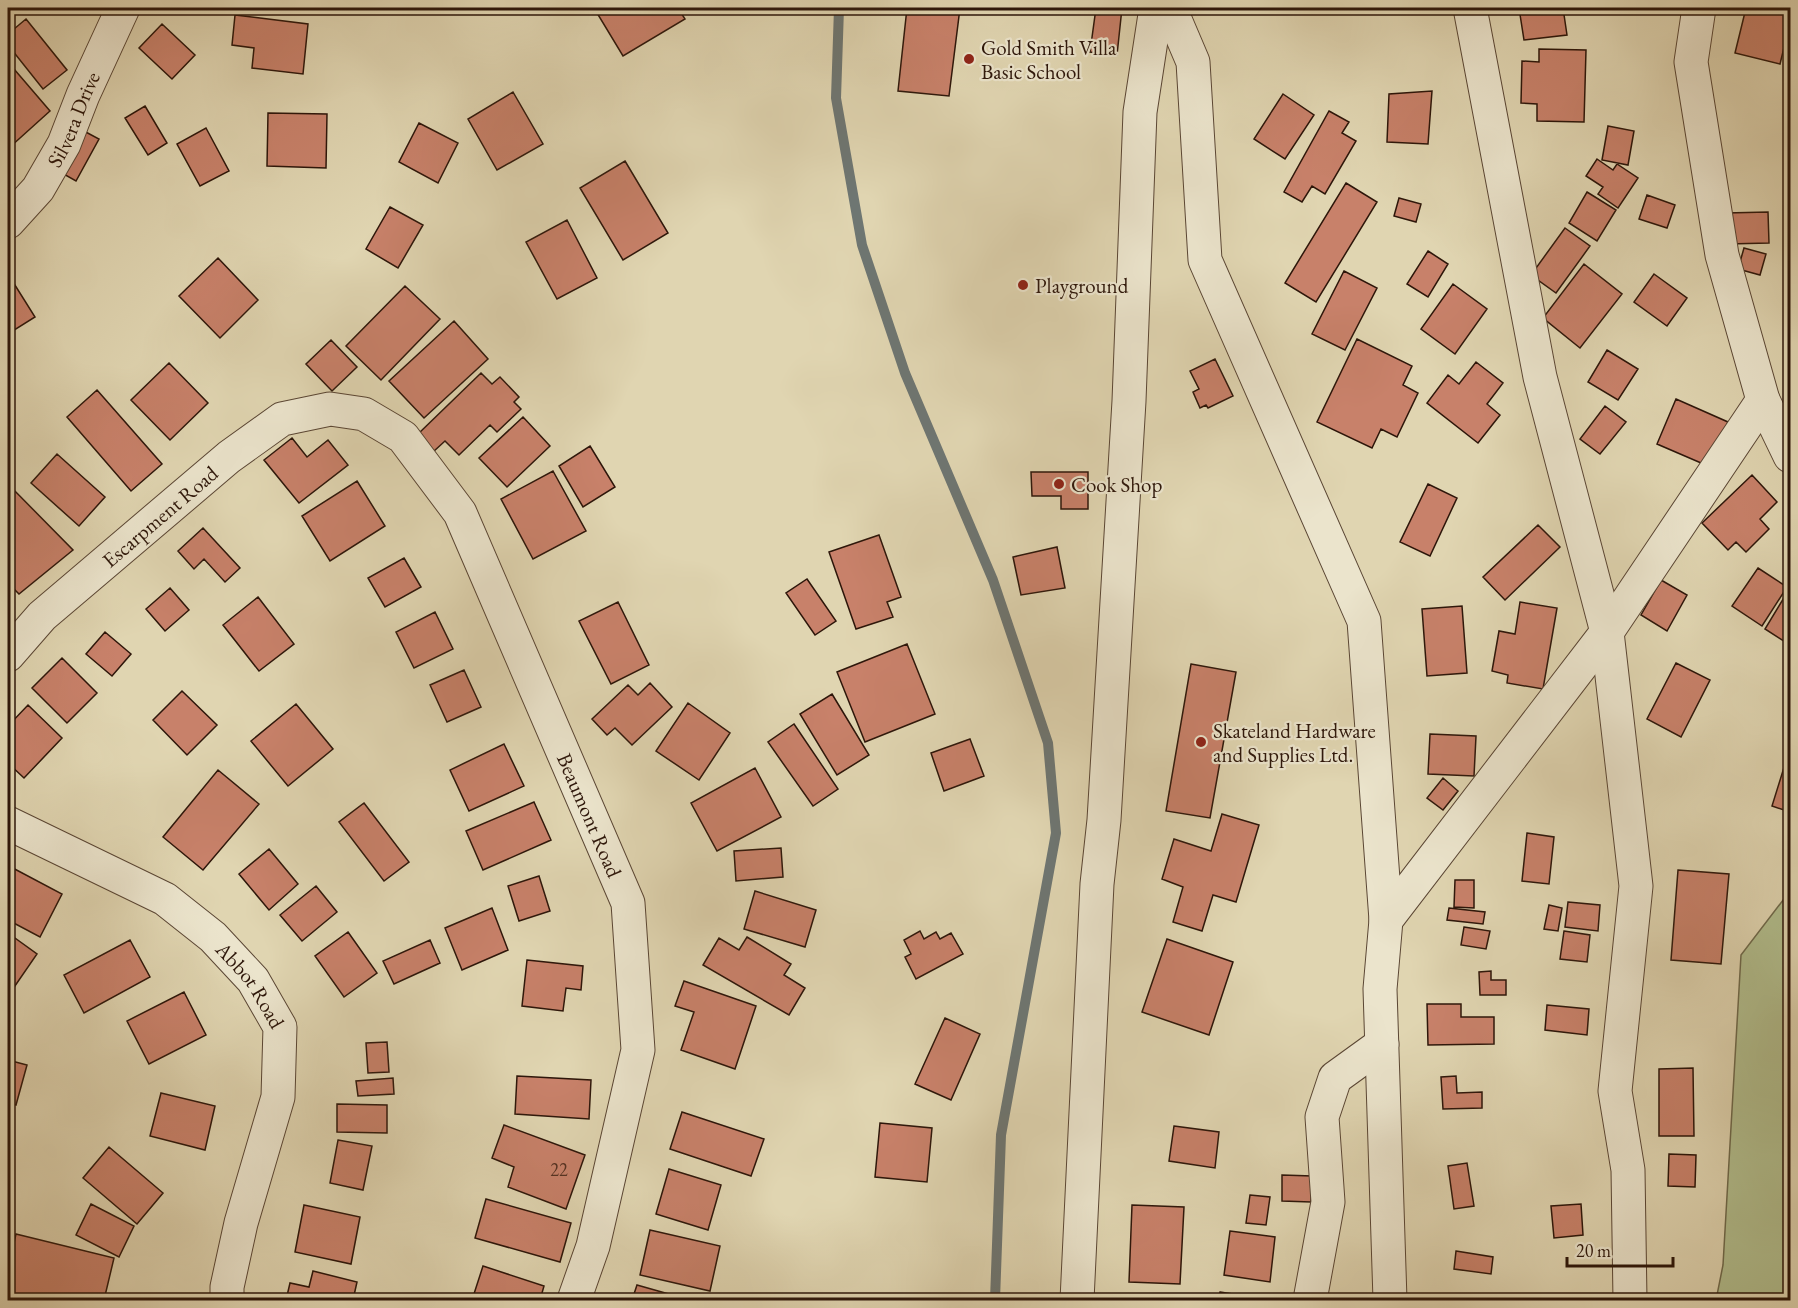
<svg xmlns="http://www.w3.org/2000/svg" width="1798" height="1308" font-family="'EB Garamond',serif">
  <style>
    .green { fill: #b1bd8d; stroke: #6f6a4c; stroke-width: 1.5 }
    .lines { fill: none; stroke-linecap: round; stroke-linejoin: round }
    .stream { stroke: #6e7672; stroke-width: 10 }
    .building { fill: #c8816a; stroke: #2d160a; stroke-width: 1.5 }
    .minor-casing { stroke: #5a4634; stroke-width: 35 }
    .minor { stroke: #ebe4cc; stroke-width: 33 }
    .poi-dot { fill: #8f2418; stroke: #ebe4cc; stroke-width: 2 }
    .labels { text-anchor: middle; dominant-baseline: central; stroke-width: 4.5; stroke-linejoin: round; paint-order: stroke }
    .number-label { font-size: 18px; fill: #543122 }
    .poi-label { font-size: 21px; fill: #2d160a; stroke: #ebe4cc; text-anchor: start }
    .street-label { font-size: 21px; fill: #2d160a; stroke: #ebe4cc }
  </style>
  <rect width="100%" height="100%" fill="#e0d5b1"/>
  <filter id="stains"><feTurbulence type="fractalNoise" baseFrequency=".00333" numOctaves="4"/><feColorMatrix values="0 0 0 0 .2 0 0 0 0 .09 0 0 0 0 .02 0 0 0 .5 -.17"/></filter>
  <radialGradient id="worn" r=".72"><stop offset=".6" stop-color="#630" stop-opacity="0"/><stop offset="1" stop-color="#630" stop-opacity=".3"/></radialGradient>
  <path class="green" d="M 1790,891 L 1790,1300 L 1716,1300 L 1723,1265 L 1741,955 Z"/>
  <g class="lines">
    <path class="stream" d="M 839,8 L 836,98 L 862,245 L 905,373 L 993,580 L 1048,743 L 1056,833 L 1001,1135 L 995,1300"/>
  </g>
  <path class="building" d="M 594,8 L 678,8 L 685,19 L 623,56 Z
    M 907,8 L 960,8 L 949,96 L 898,91 Z
    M 1096,8 L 1122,8 L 1117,55 L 1090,52 Z
    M 1519,8 L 1563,8 L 1567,35 L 1524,40 Z
    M 1746,8 L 1790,8 L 1790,23 L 1780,64 L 1735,53 Z
    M 235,15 L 308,24 L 303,74 L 252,68 L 254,48 L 232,45 Z
    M 26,19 L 67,70 L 43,89 L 8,45 L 8,34 Z
    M 162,24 L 195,55 L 172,79 L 139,48 Z
    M 1539,49 L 1586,50 L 1584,122 L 1537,121 L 1537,104 L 1521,103 L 1522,61 L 1539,62 Z
    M 8,62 L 50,111 L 10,147 L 8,145 Z
    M 1432,91 L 1428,144 L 1387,142 L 1389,94 Z
    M 513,92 L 543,144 L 497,170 L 468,119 Z
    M 1283,94 L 1314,115 L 1285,159 L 1254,139 Z
    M 145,106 L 167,143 L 148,155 L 125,118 Z
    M 1329,111 L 1349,122 L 1342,133 L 1356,141 L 1325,194 L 1312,186 L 1302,202 L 1284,192 Z
    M 268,113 L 327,114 L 326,168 L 267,166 Z
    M 419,123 L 458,143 L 438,183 L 399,162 Z
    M 1608,126 L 1634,131 L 1628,165 L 1602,160 Z
    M 206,128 L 229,171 L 200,186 L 177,144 Z
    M 82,130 L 99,139 L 76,181 L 60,172 Z
    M 1597,159 L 1613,170 L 1617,164 L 1638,178 L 1618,208 L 1598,194 L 1603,187 L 1586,176 Z
    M 625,161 L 668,233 L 623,260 L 580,188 Z
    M 1346,183 L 1377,202 L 1316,302 L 1285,283 Z
    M 1587,192 L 1616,210 L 1597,241 L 1569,223 Z
    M 1647,195 L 1675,205 L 1667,228 L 1639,219 Z
    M 1399,198 L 1421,204 L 1416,222 L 1394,216 Z
    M 390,207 L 423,225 L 398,268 L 366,249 Z
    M 1768,212 L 1769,243 L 1727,244 L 1726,213 Z
    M 567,220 L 597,278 L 557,299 L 526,242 Z
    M 1565,228 L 1590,246 L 1556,293 L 1531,275 Z
    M 1744,248 L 1766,254 L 1760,275 L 1738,269 Z
    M 1428,251 L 1448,264 L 1428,297 L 1407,284 Z
    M 218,258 L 258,300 L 220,338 L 179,296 Z
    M 1584,264 L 1622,294 L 1580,348 L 1543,318 Z
    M 1344,271 L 1377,288 L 1345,350 L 1312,334 Z
    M 8,274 L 35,317 L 8,334 Z
    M 1654,274 L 1687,298 L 1667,326 L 1634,302 Z
    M 1453,284 L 1487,309 L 1455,354 L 1421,329 Z
    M 405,286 L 440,319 L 381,380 L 346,346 Z
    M 454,321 L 488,359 L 424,418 L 389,381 Z
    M 1357,339 L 1412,366 L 1403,385 L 1418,393 L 1397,437 L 1381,429 L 1372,448 L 1317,422 Z
    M 331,340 L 357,367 L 332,391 L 306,364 Z
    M 1607,350 L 1638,369 L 1618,400 L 1588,382 Z
    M 1215,359 L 1233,396 L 1208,408 L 1206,405 L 1200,408 L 1193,392 L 1199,389 L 1190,371 Z
    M 1476,362 L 1503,383 L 1487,404 L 1500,415 L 1478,443 L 1427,403 L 1448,375 L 1459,384 Z
    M 169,363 L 208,403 L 170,440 L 131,400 Z
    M 481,373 L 492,384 L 500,377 L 519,397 L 514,402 L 521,409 L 497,432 L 490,425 L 459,455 L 445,441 L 433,452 L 417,435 Z
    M 97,390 L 162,464 L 131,491 L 67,417 Z
    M 1676,399 L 1728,422 L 1708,466 L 1657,444 Z
    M 1605,406 L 1626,422 L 1600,454 L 1580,439 Z
    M 523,417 L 550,446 L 507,487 L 479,458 Z
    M 292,438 L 307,457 L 328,440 L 348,465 L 299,503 L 264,460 Z
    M 590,446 L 615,487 L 583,507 L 559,466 Z
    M 57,454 L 105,497 L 79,526 L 31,483 Z
    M 553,471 L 586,531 L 533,559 L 501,499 Z
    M 1031,472 L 1088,472 L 1088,509 L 1061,509 L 1061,496 L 1032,496 Z
    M 1752,475 L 1777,502 L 1760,519 L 1769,529 L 1746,552 L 1736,542 L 1728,550 L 1702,523 Z
    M 357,481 L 385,526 L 330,561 L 302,516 Z
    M 8,484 L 73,550 L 19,594 L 8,583 Z
    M 1428,484 L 1457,498 L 1430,556 L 1400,542 Z
    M 1538,525 L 1560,547 L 1505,600 L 1483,577 Z
    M 203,528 L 240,568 L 225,582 L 204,559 L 194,569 L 178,551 Z
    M 879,535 L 901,597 L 887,602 L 893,617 L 856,629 L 829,552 Z
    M 1057,547 L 1065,588 L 1021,595 L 1013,557 Z
    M 404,558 L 421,587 L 385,607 L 368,578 Z
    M 1758,568 L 1787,587 L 1762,626 L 1732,606 Z
    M 807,579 L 836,621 L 815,635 L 786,593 Z
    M 1661,580 L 1687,595 L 1667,631 L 1641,615 Z
    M 170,588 L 189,610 L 165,631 L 146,609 Z
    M 1785,596 L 1790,599 L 1790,645 L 1765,629 Z
    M 258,597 L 294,644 L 259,671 L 223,625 Z
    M 618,602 L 649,665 L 611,684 L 579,621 Z
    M 1520,602 L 1557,608 L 1543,689 L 1507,683 L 1508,675 L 1492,671 L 1499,631 L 1515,634 Z
    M 1462,606 L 1467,673 L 1427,676 L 1422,609 Z
    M 435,612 L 453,649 L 414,668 L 396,632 Z
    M 105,632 L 131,654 L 112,676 L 86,654 Z
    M 907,644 L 935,714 L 865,742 L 837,672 Z
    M 62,658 L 97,693 L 67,723 L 32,688 Z
    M 1676,663 L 1710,680 L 1681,737 L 1647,719 Z
    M 1191,664 L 1236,672 L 1210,818 L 1166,811 Z
    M 464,670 L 481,707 L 447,722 L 430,685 Z
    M 650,683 L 672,707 L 632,745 L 615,728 L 607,735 L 592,719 L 628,685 L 638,695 Z
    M 182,691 L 217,725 L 187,755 L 153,720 Z
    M 832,694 L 869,755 L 837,775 L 800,714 Z
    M 688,703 L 730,733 L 699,780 L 656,751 Z
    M 296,704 L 333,749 L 288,786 L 251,741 Z
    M 28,705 L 62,738 L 24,778 L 8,763 L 8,726 Z
    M 794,724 L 838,789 L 813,806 L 768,742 Z
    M 1430,734 L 1476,736 L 1474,776 L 1428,774 Z
    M 970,739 L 984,776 L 944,791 L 931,753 Z
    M 504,744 L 524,786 L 469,811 L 450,770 Z
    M 1790,748 L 1790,812 L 1772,806 Z
    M 755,768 L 781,817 L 717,851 L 691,803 Z
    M 218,770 L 259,804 L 203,870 L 163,837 Z
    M 1443,778 L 1458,791 L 1443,810 L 1427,798 Z
    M 534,802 L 551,840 L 483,870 L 466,831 Z
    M 364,803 L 409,862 L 384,881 L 339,822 Z
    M 1222,814 L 1259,825 L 1236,902 L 1213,895 L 1202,931 L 1173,922 L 1183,887 L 1162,879 L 1174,839 L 1211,851 Z
    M 1527,833 L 1554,837 L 1549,884 L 1522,881 Z
    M 781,848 L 783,877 L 736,881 L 734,851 Z
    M 269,849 L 298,884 L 269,910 L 239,874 Z
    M 9,866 L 62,894 L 40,937 L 8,920 L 8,869 Z
    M 1678,870 L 1729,874 L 1721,964 L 1671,960 Z
    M 539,876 L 550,911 L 519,921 L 508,886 Z
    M 1455,880 L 1474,880 L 1474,908 L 1454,907 Z
    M 316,886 L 337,912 L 302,941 L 280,915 Z
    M 755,891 L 816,910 L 805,947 L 744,929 Z
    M 1568,902 L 1600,905 L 1598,931 L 1565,927 Z
    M 1549,905 L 1562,908 L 1558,931 L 1544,929 Z
    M 492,908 L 508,950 L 462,970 L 445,928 Z
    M 1449,908 L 1485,912 L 1483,924 L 1447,920 Z
    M 1464,927 L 1490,931 L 1486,949 L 1461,945 Z
    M 920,931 L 924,939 L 936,932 L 940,939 L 951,933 L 963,954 L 916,979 L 905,957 L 911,954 L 904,940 Z
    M 1564,931 L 1590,935 L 1587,962 L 1560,959 Z
    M 348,932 L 377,973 L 344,997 L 315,956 Z
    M 8,933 L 37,954 L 8,996 Z
    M 747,937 L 791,964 L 784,975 L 805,988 L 789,1015 L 703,965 L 719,938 L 739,950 Z
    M 1167,939 L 1233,962 L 1209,1035 L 1142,1012 Z
    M 130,940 L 150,977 L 84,1013 L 64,975 Z
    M 430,940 L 440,963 L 394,984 L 383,961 Z
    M 527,960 L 583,966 L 581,990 L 566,988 L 563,1011 L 522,1006 Z
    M 1491,971 L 1491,980 L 1506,980 L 1506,995 L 1480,995 L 1479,972 Z
    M 684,981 L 756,1006 L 735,1069 L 681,1050 L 694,1012 L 675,1006 Z
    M 184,992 L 206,1035 L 149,1064 L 127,1021 Z
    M 1427,1004 L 1461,1004 L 1461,1017 L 1494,1017 L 1494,1044 L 1428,1045 Z
    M 1547,1005 L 1589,1009 L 1587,1035 L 1545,1030 Z
    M 945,1018 L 980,1034 L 951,1100 L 915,1084 Z
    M 387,1042 L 389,1072 L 368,1073 L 366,1043 Z
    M 8,1060 L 27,1065 L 16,1105 L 8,1102 Z
    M 1693,1068 L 1694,1136 L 1659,1136 L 1659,1069 Z
    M 517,1076 L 591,1080 L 589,1119 L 515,1114 Z
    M 1456,1076 L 1457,1093 L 1482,1092 L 1482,1108 L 1443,1109 L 1441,1077 Z
    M 393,1078 L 394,1094 L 358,1096 L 356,1081 Z
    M 161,1093 L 215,1106 L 205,1150 L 150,1136 Z
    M 337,1104 L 387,1105 L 387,1133 L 337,1132 Z
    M 682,1112 L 764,1139 L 751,1176 L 670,1149 Z
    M 880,1123 L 932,1128 L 927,1182 L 875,1177 Z
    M 504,1125 L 585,1155 L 566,1209 L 508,1187 L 514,1167 L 492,1158 Z
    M 1174,1126 L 1219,1132 L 1215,1168 L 1169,1161 Z
    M 338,1140 L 372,1146 L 363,1190 L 330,1183 Z
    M 109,1147 L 163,1193 L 137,1224 L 83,1178 Z
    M 1669,1154 L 1696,1155 L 1695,1187 L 1668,1186 Z
    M 1467,1163 L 1474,1206 L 1454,1209 L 1448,1166 Z
    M 669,1169 L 721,1185 L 708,1230 L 656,1214 Z
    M 1282,1175 L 1312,1176 L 1311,1202 L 1282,1201 Z
    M 1250,1195 L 1270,1197 L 1266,1225 L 1246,1223 Z
    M 486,1199 L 571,1223 L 560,1262 L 475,1238 Z
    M 91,1204 L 134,1226 L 119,1257 L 76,1235 Z
    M 1581,1204 L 1583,1235 L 1554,1238 L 1551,1206 Z
    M 304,1205 L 360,1217 L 351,1264 L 295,1252 Z
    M 1132,1205 L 1184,1207 L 1180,1284 L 1129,1282 Z
    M 650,1230 L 720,1246 L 710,1291 L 640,1275 Z
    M 1230,1231 L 1275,1237 L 1270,1282 L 1224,1275 Z
    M 16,1234 L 114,1258 L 104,1300 L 8,1300 L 8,1268 Z
    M 1456,1251 L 1493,1257 L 1491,1274 L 1454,1269 Z
    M 483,1266 L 544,1286 L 540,1300 L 472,1300 Z
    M 313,1271 L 357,1282 L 353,1300 L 286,1300 L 290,1283 L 309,1287 Z
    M 637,1285 L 690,1300 L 632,1300 Z
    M 1220,1292 L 1272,1300 L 1218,1300 Z"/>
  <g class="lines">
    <defs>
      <g id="minor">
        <path d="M 1170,8 L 1193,62 L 1205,260 L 1364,621 L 1386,920 L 1380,989 L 1390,1300"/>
        <path id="s1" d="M 8,222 L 38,189 L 64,144 L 83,95 L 123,8"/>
        <path d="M 1763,400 L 1790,456"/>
        <path id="s2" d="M 8,655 L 42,616 L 75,588 L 229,457 L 282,419 L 330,409 L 364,414 L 403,437 L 460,513 L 628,903 L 638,1050 L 593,1246 L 574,1300"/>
        <path id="s3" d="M 8,823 L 165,899 L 213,937 L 253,980 L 280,1027 L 278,1097 L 241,1223 L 227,1287 L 227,1300"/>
        <path d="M 1386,920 L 1607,632 L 1540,377 L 1470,8"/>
        <path d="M 1077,1300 L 1097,884 L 1104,820 L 1129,401 L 1140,112 L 1156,8"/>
        <path d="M 1310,1300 L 1328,1202 L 1322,1117 L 1335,1078 L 1382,1044"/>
        <path d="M 1630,1300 L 1628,1170 L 1615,1091 L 1636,886 L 1607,632 L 1763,400 L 1722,255 L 1691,62 L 1699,8"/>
      </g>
    </defs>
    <use href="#minor" class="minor-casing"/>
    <use href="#minor" class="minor"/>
  </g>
  <g class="poi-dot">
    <circle cx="969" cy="59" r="6"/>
    <circle cx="1023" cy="285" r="6"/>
    <circle cx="1059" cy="484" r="6"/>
    <circle cx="1201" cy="742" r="6"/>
  </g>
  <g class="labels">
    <g class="number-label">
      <text x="559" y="1169">22</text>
    </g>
    <g class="poi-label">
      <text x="981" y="47">Gold Smith Villa<tspan x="981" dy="24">Basic School</tspan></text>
      <text x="1035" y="285">Playground</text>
      <text x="1071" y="484">Cook Shop</text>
      <text x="1213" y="730">Skateland Hardware<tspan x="1213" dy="24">and Supplies Ltd.</tspan></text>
    </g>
    <g class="street-label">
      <text stroke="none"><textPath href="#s1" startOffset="123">Silvera Drive</textPath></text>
      <text stroke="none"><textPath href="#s2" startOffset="206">Escarpment Road</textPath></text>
      <text stroke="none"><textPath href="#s2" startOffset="915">Beaumont Road</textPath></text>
      <text stroke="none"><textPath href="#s3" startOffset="297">Abbot Road</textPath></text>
    </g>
  </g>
  <rect width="1798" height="1308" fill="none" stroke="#e0d5b1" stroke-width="30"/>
  <rect x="9" y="9" width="1780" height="1290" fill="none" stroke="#2d160a" stroke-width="3"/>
  <rect x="15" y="15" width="1768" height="1278" fill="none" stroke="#2d160a" stroke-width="1.5"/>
  <path d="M1567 1257v9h106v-9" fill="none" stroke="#2d160a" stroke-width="3"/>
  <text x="1576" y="1257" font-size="18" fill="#2d160a" stroke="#ebe4cc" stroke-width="4.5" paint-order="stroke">20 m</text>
  <rect width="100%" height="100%" filter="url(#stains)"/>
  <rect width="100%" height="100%" fill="url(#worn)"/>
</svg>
